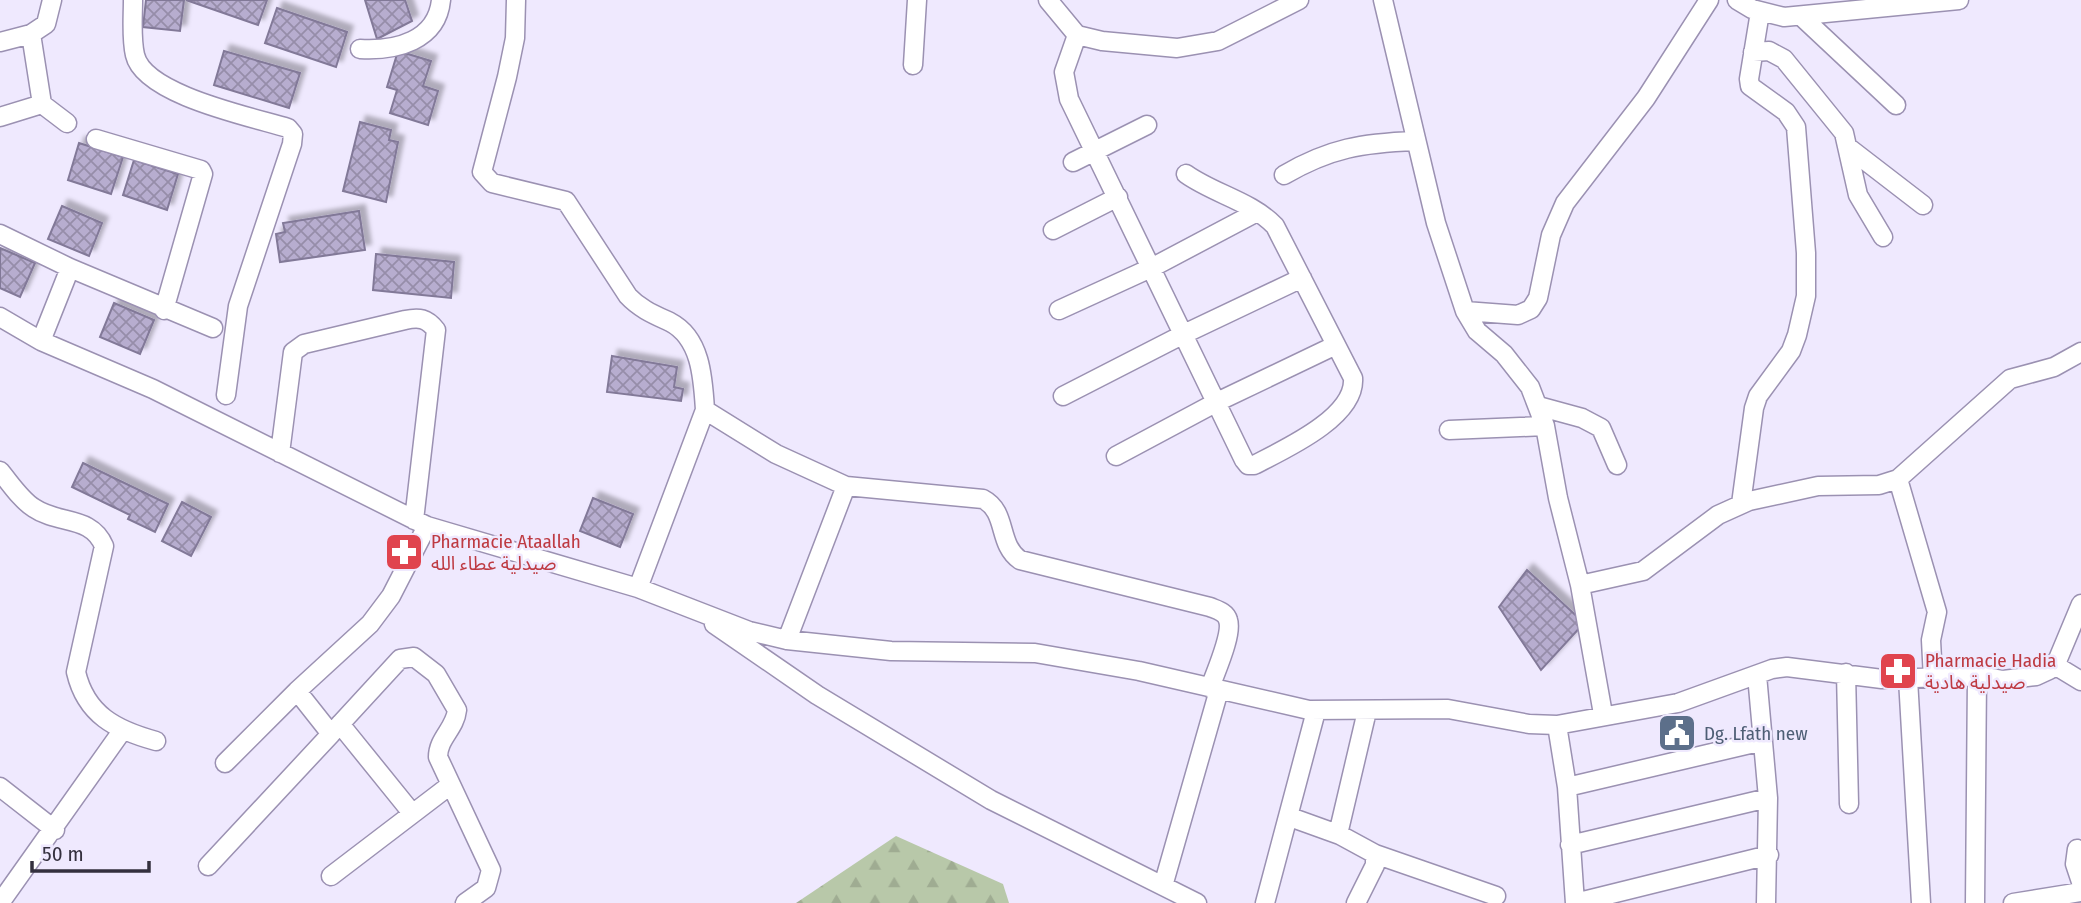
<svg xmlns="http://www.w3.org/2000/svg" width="2081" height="903" font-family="'Fira Sans Condensed','Noto Sans Arabic',sans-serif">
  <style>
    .forest { fill: url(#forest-firs) }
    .building { fill: url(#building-cross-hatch); stroke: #827998; stroke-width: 2; filter: url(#shadow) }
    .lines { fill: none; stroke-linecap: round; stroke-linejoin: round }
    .street-casing { stroke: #9b91b2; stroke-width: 21 }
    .street { stroke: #fff; stroke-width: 18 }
    .labels { text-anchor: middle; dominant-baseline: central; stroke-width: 5; stroke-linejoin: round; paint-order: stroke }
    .health-label { font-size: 19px; fill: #be3a42; stroke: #efe9fe; text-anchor: start }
    .service-label { font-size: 19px; fill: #4e5e75; stroke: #efe9fe; text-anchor: start }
  </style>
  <defs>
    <pattern id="forest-firs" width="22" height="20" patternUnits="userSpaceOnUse" patternTransform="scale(1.75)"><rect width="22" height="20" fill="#b8c8a9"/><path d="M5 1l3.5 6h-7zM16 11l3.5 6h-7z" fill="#9fac92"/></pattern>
    <pattern id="building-cross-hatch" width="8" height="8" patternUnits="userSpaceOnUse" patternTransform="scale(1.75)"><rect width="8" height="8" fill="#b7adcf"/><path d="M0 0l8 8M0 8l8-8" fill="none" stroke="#968da9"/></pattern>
    <filter id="shadow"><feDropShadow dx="6" dy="-6" stdDeviation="2" flood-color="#0004"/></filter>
  </defs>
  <rect width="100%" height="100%" fill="#efe9fe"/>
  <path class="forest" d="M 896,836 L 1003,884 L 1009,903 L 796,903 Z"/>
  <path class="building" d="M 146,0 L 184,0 L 180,31 L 143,27 Z
    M 186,0 L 267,0 L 258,25 Z
    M 365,0 L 405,0 L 412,21 L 377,39 Z
    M 277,8 L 347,32 L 336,67 L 265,43 Z
    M 224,51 L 300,73 L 289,108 L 214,85 Z
    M 398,51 L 431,61 L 423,86 L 438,91 L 428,125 L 390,113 L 397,90 L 387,87 Z
    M 360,122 L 391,130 L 389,140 L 398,142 L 386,202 L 343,191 Z
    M 79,143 L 123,157 L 111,194 L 68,180 Z
    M 134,160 L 178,174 L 167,210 L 123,195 Z
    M 62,206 L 102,223 L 89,256 L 48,239 Z
    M 359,211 L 365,250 L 280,262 L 276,234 L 285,232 L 283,223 Z
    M 0,248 L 35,263 L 20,297 L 0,288 Z
    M 376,254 L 454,262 L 451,298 L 373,290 Z
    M 114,303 L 154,320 L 140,354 L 100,337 Z
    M 612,356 L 677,367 L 674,387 L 683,389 L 681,401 L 607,392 Z
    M 83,463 L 168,504 L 155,532 L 128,519 L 130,515 L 72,487 Z
    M 593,498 L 633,514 L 620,547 L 580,531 Z
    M 182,502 L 211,517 L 191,556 L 162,541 Z
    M 1527,570 L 1584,623 L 1541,670 L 1499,607 Z"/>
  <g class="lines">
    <defs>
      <path id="street" d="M 133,0 C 133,17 131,38 135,55 C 144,95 252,117 288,128 L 293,134 L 292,144 L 238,306 L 226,395
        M 516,0 L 515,38 L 507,77 L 482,172 L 492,183 L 566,201 L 628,296 C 640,309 655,315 670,322 C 701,338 703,378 705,410 L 638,588
        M 1048,0 L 1077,35 L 1102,41 L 1177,48 L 1218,41 L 1299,0
        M 1383,0 L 1436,223 L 1465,311 L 1477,331 L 1504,354 L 1530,387 L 1545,426 L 1558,498 L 1580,585 L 1603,714
        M 1737,0 L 1752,9 L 1784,17 L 1959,0
        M 1801,16 L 1896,105
        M 1077,35 L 1064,72 L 1069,99 L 1244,460 L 1248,465 L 1254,465 C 1285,449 1356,417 1353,378 L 1275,226 C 1251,201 1214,194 1186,174
        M 0,42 L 31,34
        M 360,49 C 396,51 437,41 441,0
        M 1753,52 L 1769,51 L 1784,59 L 1844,133 L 1858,195 L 1883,237
        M 913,65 L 917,0
        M 42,104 L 31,34 L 46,24 L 52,0
        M 0,117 L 42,104 L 67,123
        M 96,139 L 201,170 L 203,174 L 164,310
        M 1849,148 L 1923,205
        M 1073,162 L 1147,125
        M 1284,175 C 1330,148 1363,143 1415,141
        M 1053,230 L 1118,197
        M 0,234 L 70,268 L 213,328
        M 1059,310 L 1153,267 L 1257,212
        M 1465,311 L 1518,315 L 1531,309 L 1538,298 L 1551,235 L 1565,203 L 1646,98 L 1709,0
        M 0,317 L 41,341 L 153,389 L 427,526 L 638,588 L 749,631 L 787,640 L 891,651 L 1035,653 L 1139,671 L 1309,710 L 1448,709 L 1529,724 L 1557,725 L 1678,703 L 1772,669 L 1787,667 L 1882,679 L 1981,676 L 2003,680 L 2036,676 L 2049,670 L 2058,659 L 2081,604
        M 41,341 L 70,268
        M 1063,396 L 1184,334 L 1302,278
        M 1538,406 L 1582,418 L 1601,428 L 1617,465
        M 705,410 L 776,454 L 846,486 L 983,499 C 1008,512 997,544 1020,560 L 1210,607 C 1217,610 1226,612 1228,620 C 1233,634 1215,673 1210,688
        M 1449,430 L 1545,426
        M 280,453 L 293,352 L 304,344 L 405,320 C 419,317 427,318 436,330 L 414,520
        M 1116,456 L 1217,402 L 1336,345
        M 0,471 C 10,483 21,500 34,508 C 59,525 91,515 104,546 L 76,672 C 86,715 116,730 156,741
        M 1898,479 L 1937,612 L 1931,640 L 1933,679
        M 1741,504 L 1754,408 L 1758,396 L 1791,351 L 1797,335 L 1806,296 L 1806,253 L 1796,127 L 1786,112 L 1750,86 L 1749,79 L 1760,12
        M 427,526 L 391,596 L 370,624 L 297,691 L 331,734 L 400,659 L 414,657 L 436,674 L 457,710 C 455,729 438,738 438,757 L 491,870 L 486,888 L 465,903
        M 1580,585 L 1643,571 L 1718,515 L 1749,501 L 1818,486 L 1879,485 L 1898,479 L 2010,379 L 2054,367 L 2081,352
        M 714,624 L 817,695 L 991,800 L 1197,903
        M 787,640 L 846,486
        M 2053,664 L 2081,681
        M 1846,673 L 1849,804
        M 1757,675 L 1768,798 L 1766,903
        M 1908,679 L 1921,903
        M 340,724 L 412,813
        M 1557,725 L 1567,787 L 1575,903
        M 225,763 L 297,691
        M 0,787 L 55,830
        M 1567,787 L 1763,741
        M 1290,817 L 1340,835
        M 1570,845 L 1768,798
        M 2077,849 L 2075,864 L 2081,882
        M 1375,854 L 1496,896
        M 208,866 L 331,734
        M 331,876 L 449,786
        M 1163,886 L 1219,690
        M 0,903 L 122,731
        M 1265,903 L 1316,711
        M 1356,903 L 1375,865 L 1375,854 L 1340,835 L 1339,830 L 1367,711
        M 1575,903 L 1769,855
        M 1975,903 L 1977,677
        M 2013,903 L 2081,892"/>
    </defs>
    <use href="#street" class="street-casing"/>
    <use href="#street" class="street"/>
  </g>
  <defs>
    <symbol id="pharmacy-square" viewBox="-11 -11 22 22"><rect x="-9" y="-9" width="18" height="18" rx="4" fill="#e0444e" stroke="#efe9fe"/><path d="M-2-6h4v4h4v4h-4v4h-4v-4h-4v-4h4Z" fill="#fff"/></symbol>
    <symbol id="civic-square" viewBox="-11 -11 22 22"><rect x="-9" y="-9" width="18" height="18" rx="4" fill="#5c6f8a" stroke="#efe9fe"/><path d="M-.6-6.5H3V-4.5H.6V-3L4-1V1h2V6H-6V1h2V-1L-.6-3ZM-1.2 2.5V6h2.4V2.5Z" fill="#fff"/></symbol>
  </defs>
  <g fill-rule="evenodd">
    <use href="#pharmacy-square" x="382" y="530" width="44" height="44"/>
    <use href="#pharmacy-square" x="1876" y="649" width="44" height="44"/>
    <use href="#civic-square" x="1655" y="711" width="44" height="44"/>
  </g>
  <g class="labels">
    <g class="health-label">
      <text x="431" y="541">Pharmacie Ataallah<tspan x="431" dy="22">صيدلية عطاء الله</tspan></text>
      <text x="1925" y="660">Pharmacie Hadia<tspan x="1925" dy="22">صيدلية هادية</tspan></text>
    </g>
    <g class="service-label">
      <text x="1704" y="733">Dg. Lfath new</text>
    </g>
  </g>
  <path d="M32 861v10h117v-10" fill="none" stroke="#34303e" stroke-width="3.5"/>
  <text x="42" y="861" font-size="21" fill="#34303e" stroke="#efe9fe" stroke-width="5" paint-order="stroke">50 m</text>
</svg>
